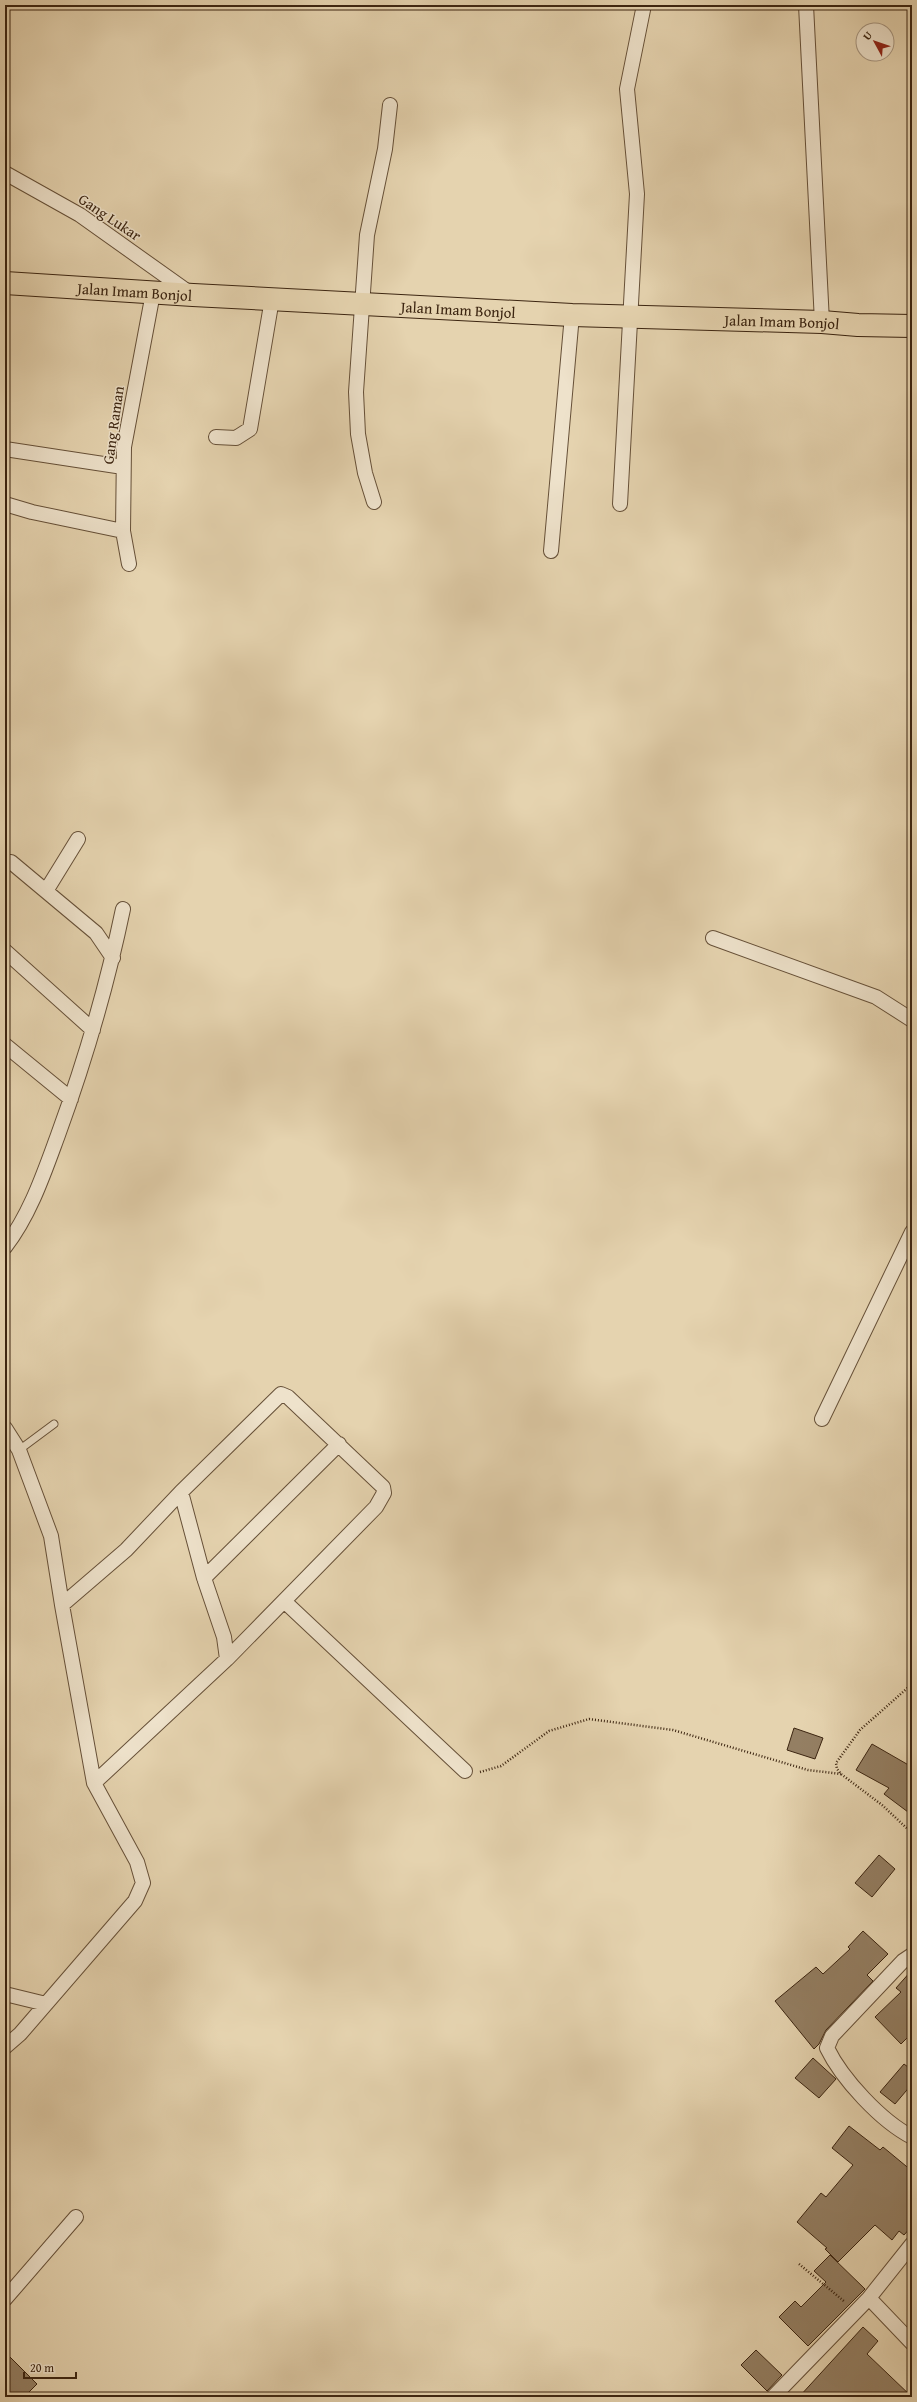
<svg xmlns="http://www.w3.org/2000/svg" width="917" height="2402" font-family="'Gentium Book Plus',serif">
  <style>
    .building { fill: #947f63; stroke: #3c2511 }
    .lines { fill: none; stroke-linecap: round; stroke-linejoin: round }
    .service-casing { stroke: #665038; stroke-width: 9 }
    .minor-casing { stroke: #665038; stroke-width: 16 }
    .trunk-casing { stroke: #3c2511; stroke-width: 24 }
    .path { stroke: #3c2511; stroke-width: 2.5; stroke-dasharray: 1 2; stroke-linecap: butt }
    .service { stroke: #eee2cb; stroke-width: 7 }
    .minor { stroke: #eee2cb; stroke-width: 14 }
    .trunk { stroke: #e5d3af; stroke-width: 22 }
    .labels { text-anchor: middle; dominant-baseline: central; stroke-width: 3; stroke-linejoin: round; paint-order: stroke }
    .street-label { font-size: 15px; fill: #3c2511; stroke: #eee2cb }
  </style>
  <rect width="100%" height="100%" fill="#e5d3af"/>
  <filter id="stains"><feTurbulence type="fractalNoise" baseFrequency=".005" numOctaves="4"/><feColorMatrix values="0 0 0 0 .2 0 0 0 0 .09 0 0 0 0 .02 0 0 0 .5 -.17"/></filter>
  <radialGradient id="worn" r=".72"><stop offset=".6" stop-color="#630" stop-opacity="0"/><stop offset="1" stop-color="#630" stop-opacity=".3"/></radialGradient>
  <path class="building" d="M 794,1728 L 823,1738 L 815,1759 L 787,1750 Z
    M 872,1744 L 912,1767 L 912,1815 L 884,1794 L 889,1788 L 856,1770 Z
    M 879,1855 L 895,1869 L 872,1897 L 855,1883 Z
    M 863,1931 L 888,1954 L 867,1975 L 873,1981 L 826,2030 L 819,2044 L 814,2049 L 775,2001 L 816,1967 L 823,1974 L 850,1949 L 848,1947 Z
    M 912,1970 L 912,2033 L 901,2044 L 875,2017 L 901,1992 L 896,1988 Z
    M 813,2058 L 836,2079 L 819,2098 L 795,2078 Z
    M 904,2064 L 912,2070 L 912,2084 L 895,2104 L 880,2092 Z
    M 849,2126 L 880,2150 L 883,2147 L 912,2171 L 912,2226 L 904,2235 L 899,2231 L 892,2240 L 875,2225 L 838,2262 L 825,2249 L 827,2248 L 797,2222 L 821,2193 L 826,2197 L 853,2165 L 832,2148 Z
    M 830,2255 L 865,2289 L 808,2346 L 779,2317 L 795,2301 L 801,2307 L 826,2282 L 814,2271 Z
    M 863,2327 L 878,2341 L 867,2354 L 912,2397 L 799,2397 Z
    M 756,2350 L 782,2375 L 767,2391 L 741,2365 Z
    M 5,2352 L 37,2384 L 24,2397 L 5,2397 Z"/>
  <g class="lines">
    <defs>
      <path id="service" d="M 19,1450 L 54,1424"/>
      <path id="minor" d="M 806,5 L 822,322
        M 5,173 L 80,215 L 191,294
        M 216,437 L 236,438 L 250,429 L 272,299
        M 5,449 L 123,467
        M 374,502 L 365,473 L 358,434 L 356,392 L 367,235 L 385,149 L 390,105
        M 5,504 L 32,512 L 123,531
        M 620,504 L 637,194 L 627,89 L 644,5
        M 551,551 L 572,315
        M 129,564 L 123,531 L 124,447 L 153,293
        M 11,862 L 96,933 L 113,958
        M 46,891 L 78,839
        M 713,938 L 876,997 L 912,1020
        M 5,951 L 93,1030
        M 5,1045 L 71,1099
        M 5,1247 C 30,1215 44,1173 58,1135 C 85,1061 107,986 123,909
        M 822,1419 L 912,1232
        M 5,1428 L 19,1450 L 51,1536 L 62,1605
        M 204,1578 L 339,1444
        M 284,1601 L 465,1771
        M 94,1783 L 227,1659
        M 912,1955 L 903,1961 L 832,2036 L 827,2048 C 842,2079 881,2121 912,2137
        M 5,1994 L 46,2004
        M 5,2047 L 20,2034 L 135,1901 L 143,1883 L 137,1862 L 94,1783 L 62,1605 L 126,1550 L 181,1492 L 281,1394 L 288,1397 L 383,1487 L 384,1493 L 376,1507 L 227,1659 L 224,1637 L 204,1578 L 181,1492
        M 869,2298 L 912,2343
        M 5,2299 L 76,2217
        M 773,2397 L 869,2298 L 912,2244"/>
      <g id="trunk">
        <path id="s1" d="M 5,283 L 193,295 L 572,315 L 822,322 L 858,325 L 912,326"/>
      </g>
    </defs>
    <use href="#service" class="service-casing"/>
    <use href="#minor" class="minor-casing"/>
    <use href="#trunk" class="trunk-casing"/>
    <path class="path" d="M 912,1684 L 860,1730 L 836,1763 L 837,1769 L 841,1774 L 882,1805 L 912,1833
      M 480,1772 L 501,1766 L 549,1731 L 589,1719 L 673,1730 L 808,1770 L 841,1774
      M 799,2264 L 845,2302"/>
    <use href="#service" class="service"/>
    <use href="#minor" class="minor"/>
    <use href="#trunk" class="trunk"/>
  </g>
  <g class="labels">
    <g class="street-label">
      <text transform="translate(110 217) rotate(34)">Gang Lukar</text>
      <text stroke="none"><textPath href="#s1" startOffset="130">Jalan Imam Bonjol</textPath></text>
      <text stroke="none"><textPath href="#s1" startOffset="454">Jalan Imam Bonjol</textPath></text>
      <text stroke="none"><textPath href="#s1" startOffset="778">Jalan Imam Bonjol</textPath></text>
      <text transform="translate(113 425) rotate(-82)">Gang Raman</text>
    </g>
  </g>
  <rect width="917" height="2402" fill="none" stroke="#e5d3af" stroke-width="20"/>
  <rect x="6" y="6" width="905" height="2390" fill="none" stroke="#3c2511" stroke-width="2"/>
  <rect x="10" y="10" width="897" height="2382" fill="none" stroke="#3c2511"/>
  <g transform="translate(875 42) rotate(310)"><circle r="19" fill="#eee2cb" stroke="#a79681"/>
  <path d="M0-3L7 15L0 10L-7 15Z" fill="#8f2418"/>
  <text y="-6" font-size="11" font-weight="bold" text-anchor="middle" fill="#3c2511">U</text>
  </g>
  <path d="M24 2372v6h52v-6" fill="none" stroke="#3c2511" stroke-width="2"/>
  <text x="30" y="2372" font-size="12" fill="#3c2511" stroke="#eee2cb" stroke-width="3" paint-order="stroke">20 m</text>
  <rect width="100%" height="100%" filter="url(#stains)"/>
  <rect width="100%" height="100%" fill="url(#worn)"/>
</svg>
